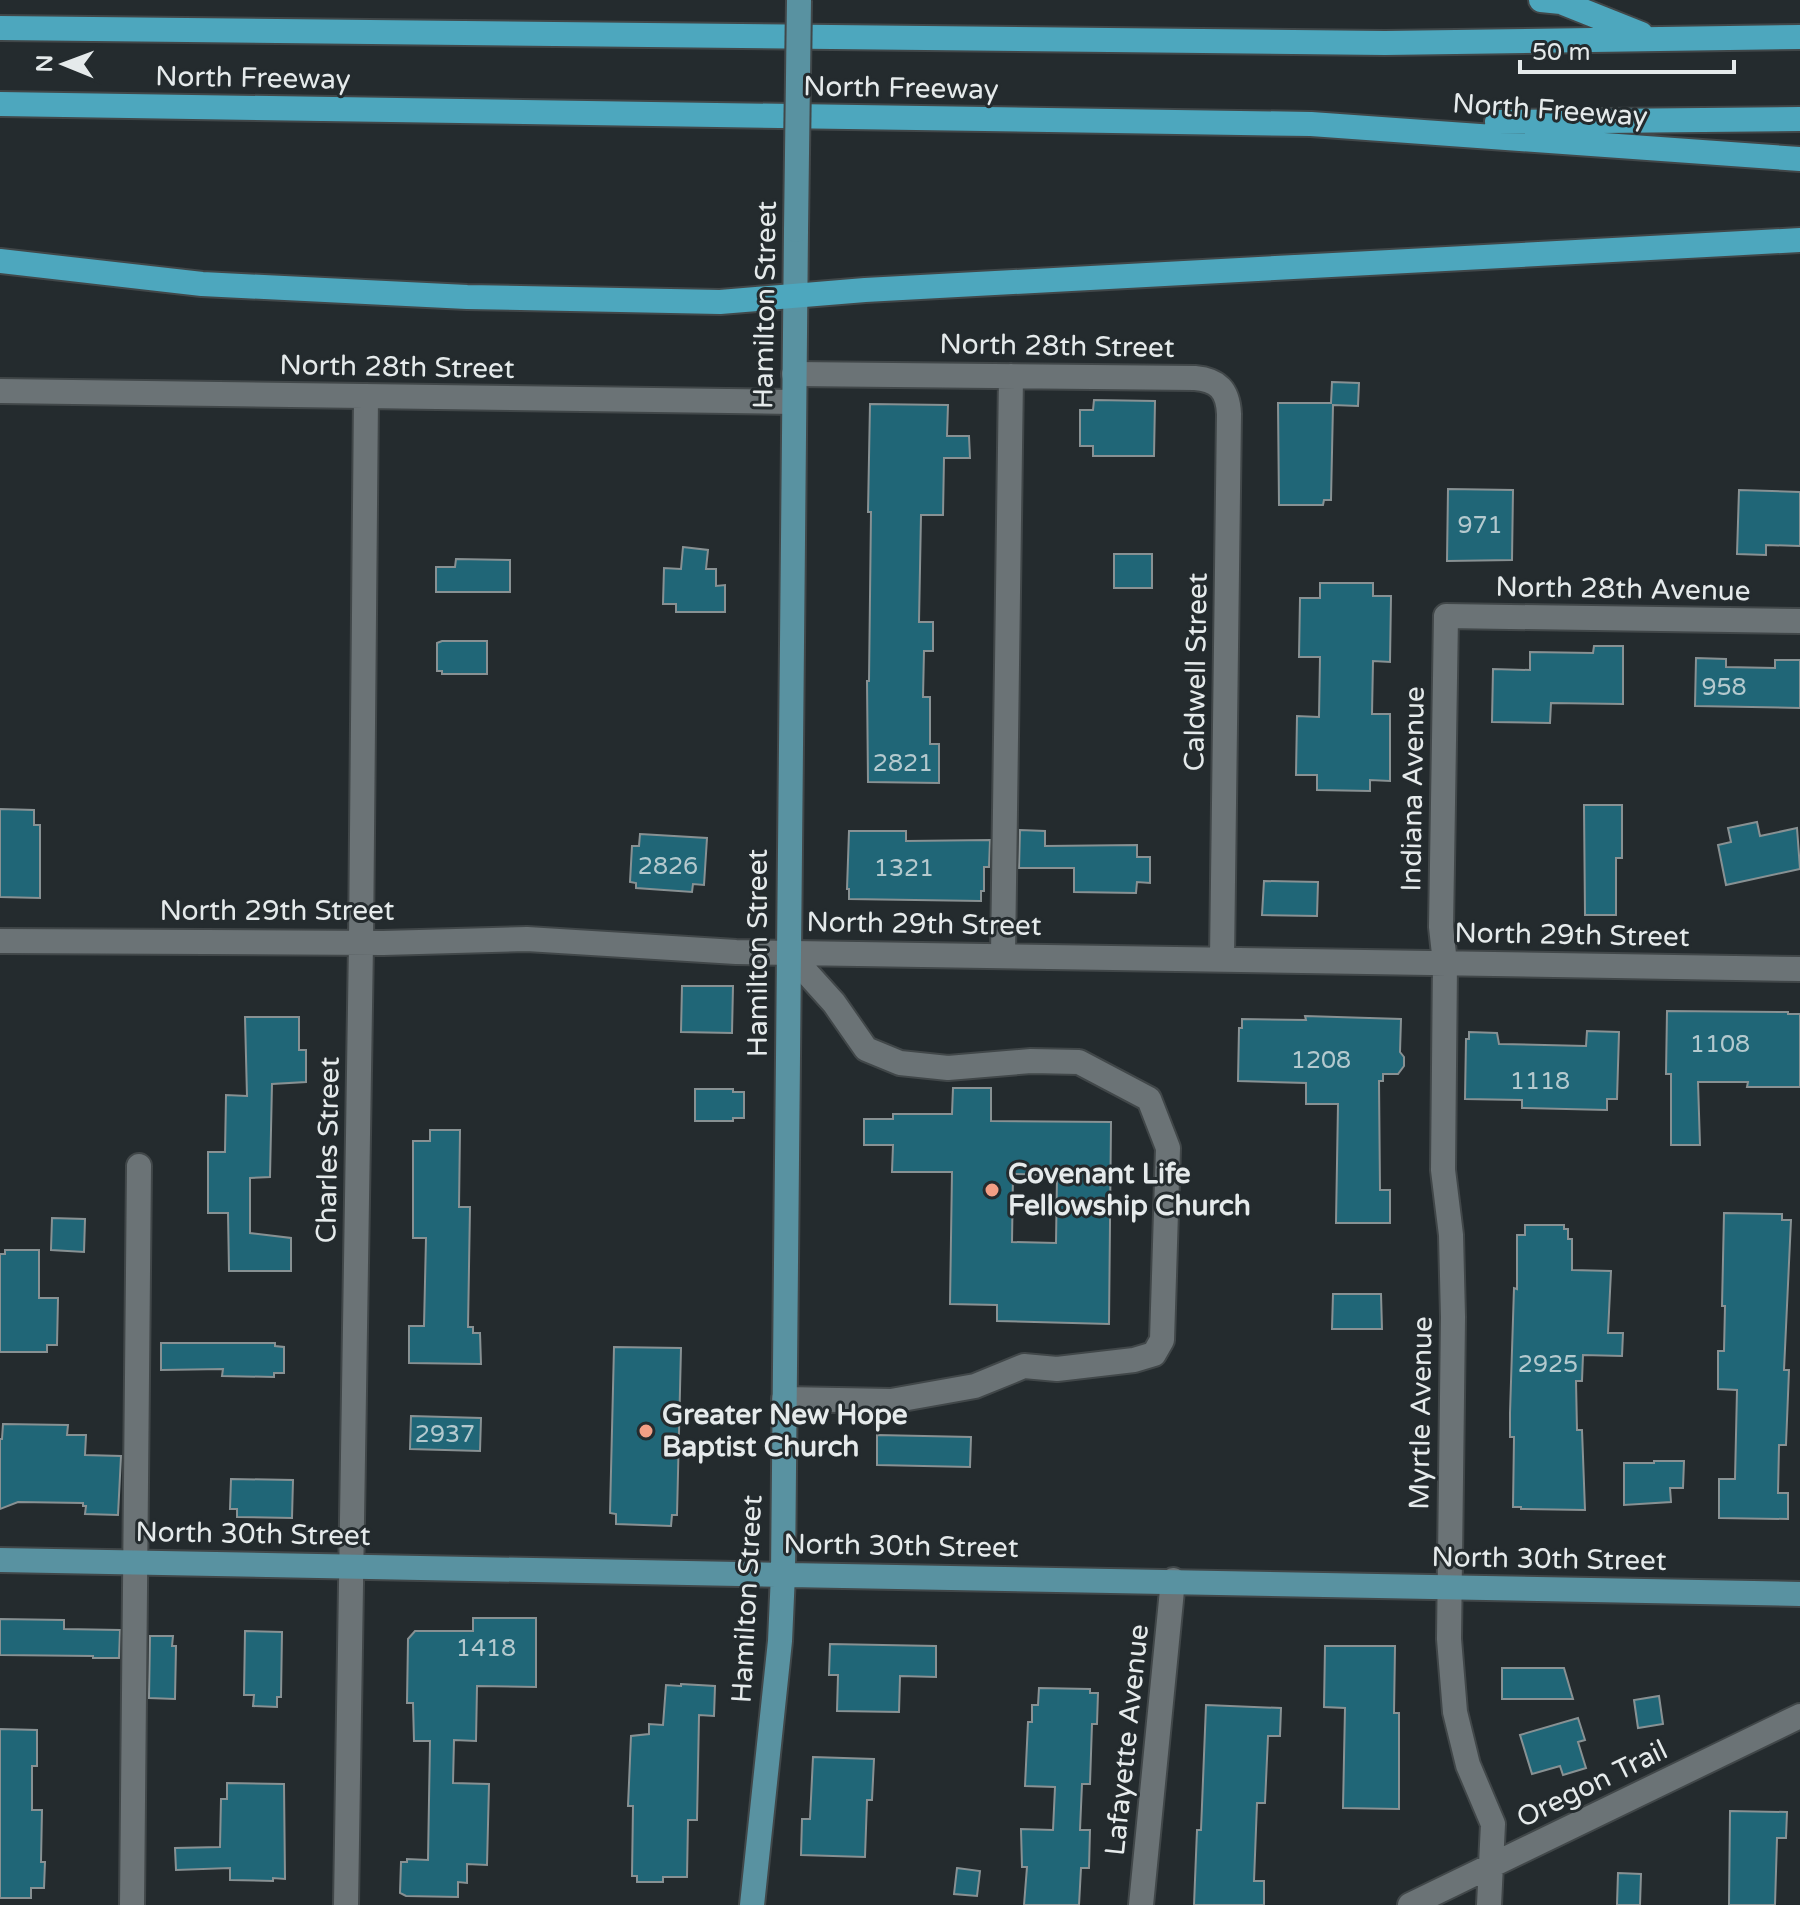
<svg xmlns="http://www.w3.org/2000/svg" width="1800" height="1905" font-family="'Varela Round',sans-serif">
  <style>
    .building { fill: #206677; stroke: #889193; stroke-width: 2; fill-rule: evenodd }
    .lines { fill: none; stroke-linecap: round; stroke-linejoin: round }
    .minor-casing { stroke: #414749; stroke-width: 28 }
    .major-casing { stroke: #414749; stroke-width: 28 }
    .highway-casing { stroke: #414749; stroke-width: 28 }
    .minor { stroke: #6b7376; stroke-width: 24 }
    .major { stroke: #5992a1; stroke-width: 24 }
    .highway { stroke: #4da7be; stroke-width: 24 }
    .major-bridge-casing { stroke: #414749; stroke-width: 28; stroke-linecap: butt }
    .major-bridge { stroke: #5992a1; stroke-width: 24 }
    .poi-dot { fill: #f39f85; stroke: #242b2e; stroke-width: 3 }
    .labels { text-anchor: middle; dominant-baseline: central; stroke-width: 6; stroke-linejoin: round; paint-order: stroke }
    .number-label { font-size: 24px; fill: #b4c9ce }
    .street-label { font-size: 28px; fill: #e5eaeb; stroke: #242b2e }
    .poi-label { font-size: 28px; font-weight: bold; fill: #e5eaeb; stroke: #242b2e; text-anchor: start }
  </style>
  <rect width="100%" height="100%" fill="#242b2e"/>
  <path class="building" d="M 1332,382 L 1359,383 L 1358,406 L 1333,405 L 1331,500 L 1324,500 L 1323,505 L 1279,505 L 1278,403 L 1331,403 Z
    M 1094,400 L 1155,401 L 1154,456 L 1093,456 L 1093,446 L 1080,446 L 1080,410 L 1093,410 Z
    M 870,404 L 948,405 L 947,436 L 969,436 L 970,458 L 944,458 L 943,515 L 921,515 L 919,622 L 933,622 L 933,651 L 924,651 L 923,697 L 930,697 L 930,744 L 939,744 L 939,783 L 868,782 L 867,681 L 869,681 L 871,512 L 868,512 Z
    M 1448,489 L 1513,490 L 1512,560 L 1447,561 Z
    M 1739,490 L 1800,492 L 1800,546 L 1766,545 L 1766,555 L 1737,554 Z
    M 683,547 L 708,550 L 706,569 L 716,569 L 716,586 L 725,585 L 725,612 L 676,612 L 676,604 L 663,604 L 664,568 L 681,569 Z
    M 1114,554 L 1152,554 L 1152,588 L 1114,588 Z
    M 456,559 L 510,560 L 510,592 L 436,592 L 436,567 L 455,567 Z
    M 1320,583 L 1373,583 L 1373,596 L 1391,596 L 1390,662 L 1373,661 L 1372,714 L 1390,714 L 1390,781 L 1370,780 L 1370,791 L 1317,790 L 1317,775 L 1296,775 L 1297,716 L 1319,717 L 1320,657 L 1299,657 L 1300,598 L 1320,598 Z
    M 442,641 L 487,641 L 487,674 L 442,674 L 442,671 L 437,671 L 437,643 Z
    M 1594,646 L 1623,646 L 1623,704 L 1551,703 L 1550,723 L 1492,722 L 1493,669 L 1530,670 L 1530,652 L 1593,653 Z
    M 1696,658 L 1726,659 L 1726,667 L 1775,668 L 1775,660 L 1800,660 L 1800,708 L 1695,706 Z
    M 1584,805 L 1622,805 L 1622,858 L 1616,858 L 1616,915 L 1585,915 Z
    M 0,809 L 34,810 L 34,825 L 40,825 L 40,898 L 0,897 Z
    M 1757,822 L 1760,836 L 1797,828 L 1800,869 L 1726,885 L 1718,845 L 1731,842 L 1728,828 Z
    M 1020,830 L 1045,831 L 1045,846 L 1137,845 L 1137,857 L 1150,857 L 1150,883 L 1137,882 L 1136,893 L 1074,892 L 1074,868 L 1019,868 Z
    M 849,831 L 906,831 L 906,841 L 990,840 L 989,867 L 984,867 L 984,891 L 981,891 L 981,901 L 849,899 L 849,889 L 847,889 Z
    M 640,834 L 707,838 L 704,885 L 693,884 L 692,892 L 636,888 L 636,883 L 630,882 L 632,846 L 639,846 Z
    M 1264,881 L 1318,882 L 1317,916 L 1262,915 Z
    M 682,986 L 733,986 L 732,1033 L 681,1032 Z
    M 1667,1011 L 1788,1012 L 1788,1014 L 1800,1014 L 1800,1087 L 1747,1087 L 1748,1082 L 1698,1082 L 1700,1145 L 1671,1145 L 1671,1074 L 1666,1074 Z
    M 1305,1016 L 1401,1019 L 1400,1052 L 1404,1057 L 1404,1066 L 1398,1074 L 1383,1074 L 1383,1081 L 1379,1081 L 1380,1190 L 1390,1190 L 1390,1223 L 1336,1223 L 1338,1104 L 1306,1104 L 1306,1083 L 1238,1081 L 1239,1028 L 1242,1028 L 1242,1019 L 1306,1020 Z
    M 245,1017 L 299,1017 L 299,1050 L 306,1050 L 306,1082 L 272,1084 L 270,1177 L 250,1178 L 250,1233 L 291,1238 L 291,1271 L 229,1271 L 228,1213 L 208,1213 L 208,1152 L 225,1152 L 226,1095 L 247,1096 Z
    M 1587,1031 L 1619,1032 L 1617,1099 L 1607,1099 L 1607,1110 L 1522,1108 L 1522,1100 L 1465,1099 L 1466,1039 L 1469,1039 L 1469,1032 L 1497,1033 L 1499,1044 L 1586,1046 Z
    M 953,1088 L 991,1088 L 991,1121 L 1111,1122 L 1109,1324 L 997,1321 L 997,1305 L 950,1304 L 952,1172 L 892,1172 L 893,1145 L 864,1145 L 864,1119 L 893,1119 L 893,1114 L 952,1114 ZM 1013,1174 L 1057,1175 L 1056,1243 L 1012,1242 Z
    M 695,1089 L 733,1089 L 733,1092 L 744,1092 L 744,1118 L 733,1118 L 733,1121 L 695,1121 Z
    M 430,1130 L 460,1130 L 459,1207 L 470,1207 L 468,1327 L 473,1327 L 473,1333 L 480,1333 L 481,1364 L 409,1363 L 409,1326 L 424,1326 L 426,1238 L 413,1238 L 413,1141 L 430,1141 Z
    M 1724,1213 L 1782,1214 L 1782,1220 L 1791,1220 L 1784,1370 L 1789,1370 L 1786,1445 L 1779,1445 L 1778,1493 L 1788,1493 L 1788,1519 L 1719,1518 L 1719,1479 L 1735,1479 L 1737,1390 L 1718,1389 L 1718,1351 L 1724,1351 L 1725,1306 L 1722,1306 Z
    M 52,1218 L 85,1219 L 84,1252 L 51,1250 Z
    M 1525,1225 L 1564,1225 L 1564,1229 L 1568,1229 L 1568,1239 L 1572,1239 L 1572,1270 L 1611,1271 L 1608,1333 L 1623,1333 L 1622,1356 L 1583,1355 L 1582,1381 L 1576,1381 L 1577,1430 L 1582,1430 L 1585,1510 L 1521,1509 L 1521,1507 L 1513,1507 L 1514,1437 L 1510,1437 L 1510,1413 L 1514,1288 L 1517,1289 L 1517,1235 L 1525,1235 Z
    M 5,1250 L 39,1250 L 39,1298 L 58,1298 L 57,1345 L 47,1345 L 47,1352 L 0,1352 L 0,1254 L 5,1254 Z
    M 1333,1294 L 1381,1294 L 1382,1329 L 1332,1329 Z
    M 161,1343 L 275,1343 L 275,1346 L 284,1347 L 284,1373 L 274,1373 L 274,1377 L 222,1376 L 223,1369 L 161,1370 Z
    M 614,1347 L 681,1348 L 677,1515 L 672,1515 L 671,1526 L 616,1524 L 616,1514 L 610,1513 Z
    M 411,1416 L 481,1418 L 480,1451 L 410,1449 Z
    M 3,1424 L 68,1425 L 67,1435 L 86,1435 L 85,1455 L 121,1456 L 118,1515 L 85,1514 L 86,1506 L 83,1506 L 83,1503 L 18,1502 L 0,1509 L 0,1439 L 2,1439 Z
    M 877,1435 L 971,1437 L 970,1467 L 877,1465 Z
    M 1654,1461 L 1684,1461 L 1683,1488 L 1670,1488 L 1671,1502 L 1624,1505 L 1624,1463 L 1654,1463 Z
    M 231,1479 L 293,1480 L 292,1518 L 237,1517 L 237,1509 L 230,1509 Z
    M 473,1618 L 536,1618 L 536,1687 L 477,1686 L 476,1741 L 454,1740 L 453,1783 L 489,1784 L 487,1865 L 467,1864 L 467,1883 L 458,1882 L 458,1897 L 406,1896 L 400,1893 L 401,1862 L 407,1862 L 407,1859 L 428,1860 L 430,1741 L 414,1741 L 413,1703 L 407,1703 L 408,1639 L 415,1631 L 473,1631 Z
    M 0,1619 L 64,1620 L 64,1629 L 120,1630 L 119,1658 L 93,1658 L 93,1656 L 0,1655 Z
    M 245,1631 L 282,1632 L 281,1697 L 277,1697 L 277,1707 L 253,1706 L 254,1695 L 244,1695 Z
    M 150,1636 L 173,1636 L 172,1646 L 176,1646 L 175,1699 L 149,1698 Z
    M 830,1644 L 936,1646 L 936,1677 L 900,1676 L 899,1712 L 837,1711 L 838,1675 L 829,1675 Z
    M 1325,1646 L 1395,1646 L 1394,1713 L 1399,1713 L 1399,1809 L 1343,1808 L 1345,1708 L 1324,1707 Z
    M 1502,1668 L 1564,1668 L 1573,1699 L 1502,1699 Z
    M 681,1684 L 715,1686 L 714,1716 L 699,1715 L 697,1820 L 688,1820 L 687,1877 L 663,1877 L 663,1882 L 637,1882 L 637,1876 L 632,1876 L 633,1806 L 628,1806 L 631,1736 L 649,1734 L 649,1724 L 663,1725 L 666,1685 L 681,1686 Z
    M 1039,1688 L 1090,1689 L 1090,1693 L 1098,1693 L 1097,1724 L 1092,1724 L 1090,1784 L 1082,1784 L 1080,1830 L 1090,1830 L 1089,1868 L 1081,1868 L 1079,1905 L 1024,1905 L 1027,1867 L 1022,1867 L 1021,1829 L 1053,1830 L 1055,1787 L 1025,1786 L 1028,1722 L 1032,1722 L 1032,1705 L 1038,1705 Z
    M 1659,1696 L 1663,1724 L 1638,1728 L 1634,1700 Z
    M 1206,1705 L 1281,1708 L 1280,1736 L 1268,1736 L 1265,1803 L 1257,1803 L 1254,1881 L 1264,1881 L 1264,1905 L 1194,1905 L 1197,1830 L 1201,1830 Z
    M 1578,1718 L 1585,1740 L 1578,1742 L 1586,1768 L 1563,1775 L 1560,1766 L 1532,1774 L 1520,1735 Z
    M 0,1729 L 37,1730 L 37,1766 L 32,1766 L 32,1810 L 42,1810 L 41,1862 L 45,1862 L 44,1888 L 31,1888 L 31,1898 L 0,1898 Z
    M 813,1757 L 874,1759 L 872,1800 L 867,1800 L 865,1857 L 801,1855 L 802,1819 L 810,1819 Z
    M 227,1783 L 284,1784 L 285,1879 L 273,1878 L 273,1881 L 230,1880 L 230,1868 L 176,1870 L 175,1848 L 220,1847 L 221,1799 L 227,1799 Z
    M 1730,1811 L 1787,1812 L 1786,1838 L 1777,1838 L 1775,1905 L 1729,1905 Z
    M 957,1868 L 980,1871 L 977,1896 L 954,1894 Z
    M 1618,1873 L 1641,1874 L 1640,1905 L 1617,1905 Z"/>
  <g class="lines">
    <defs>
      <path id="minor" d="M 794,374 L 1195,378 C 1218,380 1228,390 1229,414 L 1222,959
        M 0,391 L 793,402
        M 0,941 L 383,943 L 527,939 L 736,952 L 1800,969
        M 1003,955 L 1011,376
        M 784,1399 L 891,1401 L 975,1386 L 1024,1366 L 1057,1369 L 1134,1360 L 1154,1354 L 1162,1340 L 1168,1148 L 1149,1099 L 1079,1062 L 1031,1061 L 948,1068 L 900,1063 L 866,1049 L 834,1003 L 788,952
        M 132,1905 L 139,1166
        M 346,1905 L 361,943 L 366,396
        M 1141,1905 L 1173,1580
        M 1410,1905 L 1800,1716
        M 1489,1905 L 1493,1824 L 1468,1765 L 1455,1712 L 1449,1639 L 1453,1317 L 1451,1235 L 1443,1170 L 1445,963 L 1441,927 L 1446,616 L 1800,621"/>
      <path id="major" d="M 0,1560 L 1800,1594
        M 752,1905 L 780,1641 L 783,1574 L 796,230"/>
      <path id="highway" d="M 1541,0 L 1561,2 L 1641,34
        M 0,28 L 1385,43 L 1800,37
        M 0,104 L 1311,124 L 1800,159
        M 1497,122 L 1800,119
        M 0,261 L 202,284 L 467,297 L 720,302 L 865,290 L 1800,240"/>
    </defs>
    <use href="#minor" class="minor-casing"/>
    <use href="#major" class="major-casing"/>
    <use href="#highway" class="highway-casing"/>
    <use href="#minor" class="minor"/>
    <use href="#major" class="major"/>
    <use href="#highway" class="highway"/>
    <defs>
      <path id="major-bridge" d="M 796,230 L 799,0"/>
    </defs>
    <use href="#major-bridge" class="major-bridge-casing"/>
    <use href="#major-bridge" class="major-bridge"/>
  </g>
  <g class="poi-dot">
    <circle cx="992" cy="1190" r="8"/>
    <circle cx="646" cy="1431" r="8"/>
  </g>
  <g class="labels">
    <g class="number-label">
      <text x="1480" y="525">971</text>
      <text x="1724" y="687">958</text>
      <text x="903" y="763">2821</text>
      <text x="668" y="866">2826</text>
      <text x="904" y="868">1321</text>
      <text x="1720" y="1044">1108</text>
      <text x="1321" y="1060">1208</text>
      <text x="1540" y="1081">1118</text>
      <text x="1548" y="1364">2925</text>
      <text x="445" y="1434">2937</text>
      <text x="486" y="1648">1418</text>
    </g>
    <g class="street-label">
      <text transform="translate(253 78) rotate(1)">North Freeway</text>
      <text transform="translate(901 88) rotate(1)">North Freeway</text>
      <text transform="translate(1550 110) rotate(4)">North Freeway</text>
      <text transform="translate(765 305) rotate(-89)">Hamilton Street</text>
      <text transform="translate(1057 346) rotate(1)">North 28th Street</text>
      <text transform="translate(397 367) rotate(1)">North 28th Street</text>
      <text transform="translate(1623 589) rotate(1)">North 28th Avenue</text>
      <text transform="translate(1196 672) rotate(-89)">Caldwell Street</text>
      <text transform="translate(1413 789) rotate(-89)">Indiana Avenue</text>
      <text x="277" y="911">North 29th Street</text>
      <text transform="translate(924 924) rotate(1)">North 29th Street</text>
      <text transform="translate(1572 935) rotate(1)">North 29th Street</text>
      <text transform="translate(758 953) rotate(-90)">Hamilton Street</text>
      <text transform="translate(328 1150) rotate(-89)">Charles Street</text>
      <text transform="translate(1421 1413) rotate(-89)">Myrtle Avenue</text>
      <text transform="translate(253 1534) rotate(1)">North 30th Street</text>
      <text transform="translate(901 1546) rotate(1)">North 30th Street</text>
      <text transform="translate(1549 1559) rotate(1)">North 30th Street</text>
      <text transform="translate(747 1599) rotate(-87)">Hamilton Street</text>
      <text transform="translate(1127 1740) rotate(-84)">Lafayette Avenue</text>
      <text transform="translate(1592 1784) rotate(-26)">Oregon Trail</text>
    </g>
    <g class="poi-label">
      <text x="1008" y="1174">Covenant Life<tspan x="1008" dy="32">Fellowship Church</tspan></text>
      <text x="662" y="1415">Greater New Hope<tspan x="662" dy="32">Baptist Church</tspan></text>
    </g>
  </g>
  <g transform="translate(64 64) rotate(271)" stroke="#242b2e" stroke-width="6" paint-order="stroke">
  <path d="M0-6L14 30L0 20L-14 30Z" fill="#e5eaeb"/>
  <text y="-12" font-size="22" font-weight="bold" text-anchor="middle" fill="#e5eaeb">N</text>
  </g>
  <path d="M1520 60v12h214v-12" fill="none" stroke="#e5eaeb" stroke-width="4"/>
  <text x="1532" y="60" font-size="24" fill="#e5eaeb" stroke="#242b2e" stroke-width="6" paint-order="stroke">50 m</text>
</svg>
